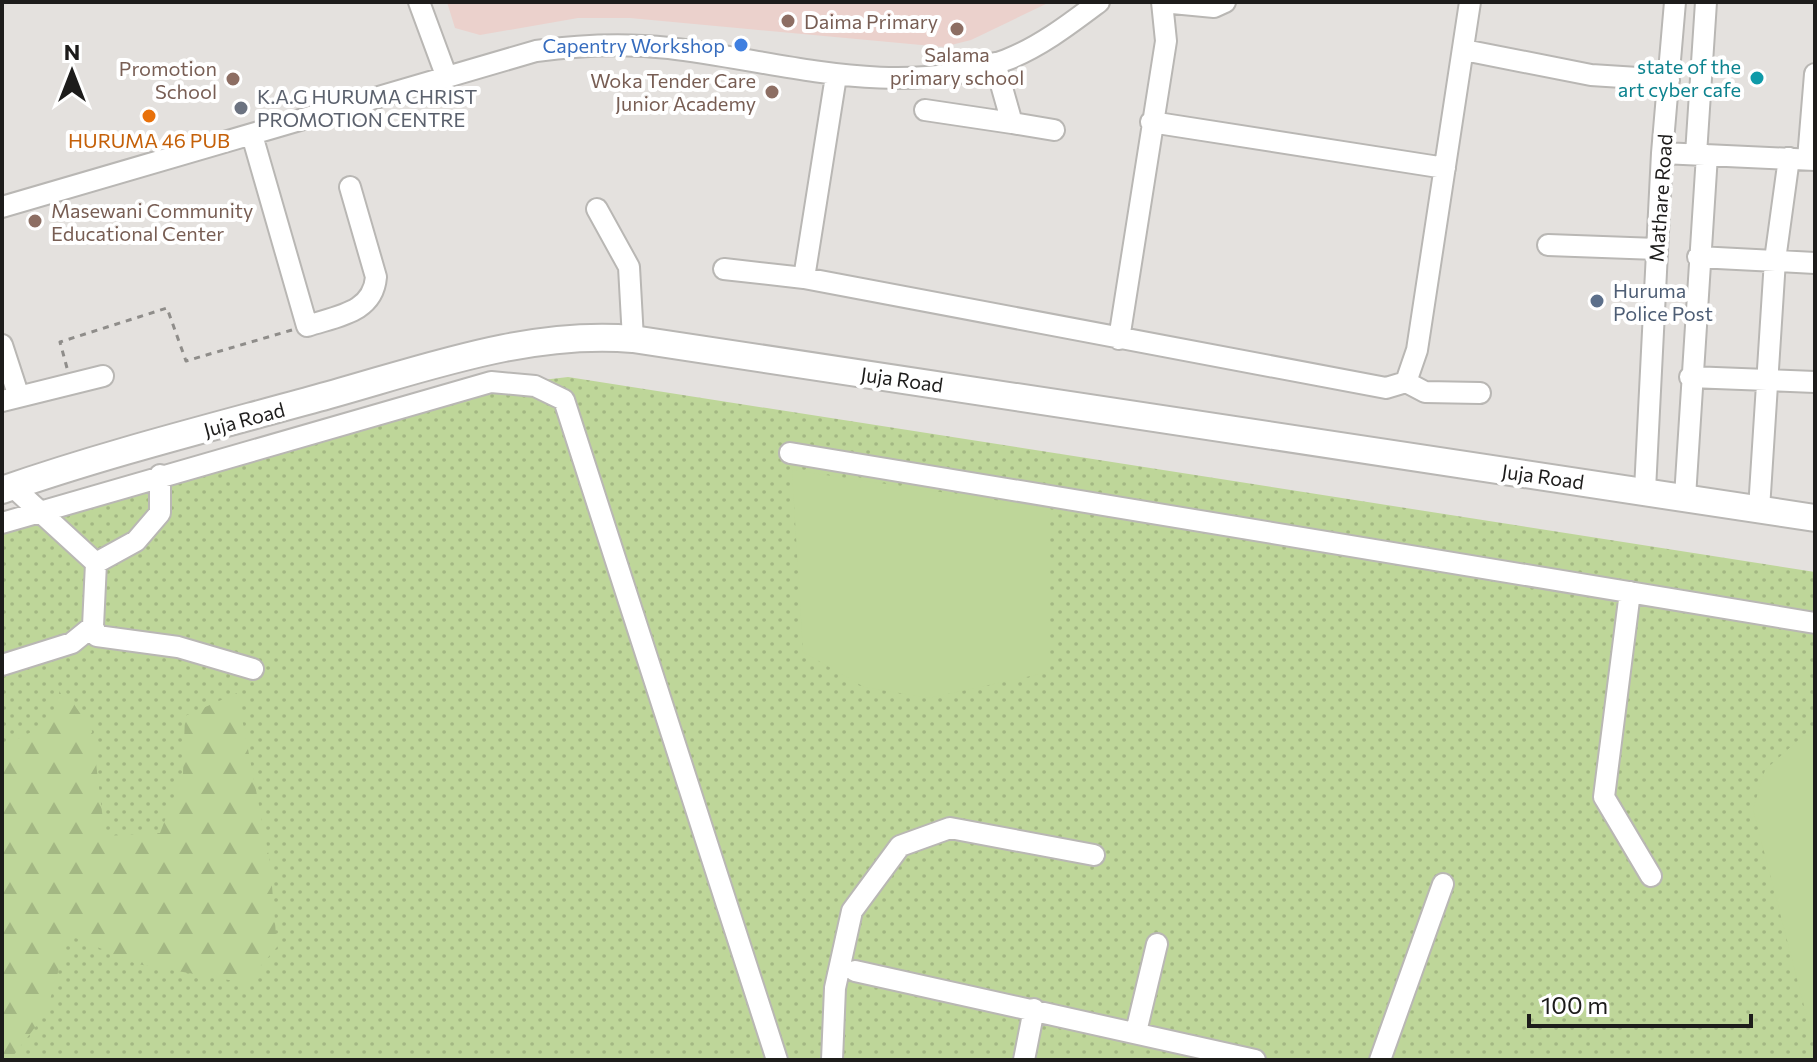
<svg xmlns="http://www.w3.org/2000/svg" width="1817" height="1062" font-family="Commissioner,sans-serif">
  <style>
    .education { fill: #ebd1cc }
    .grass { fill: url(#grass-dots) }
    .forest { fill: url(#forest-firs) }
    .pitch { fill: #bed699 }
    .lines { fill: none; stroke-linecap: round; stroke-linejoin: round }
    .minor-casing { stroke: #b9b7b4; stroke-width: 24 }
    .major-casing { stroke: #b9b7b4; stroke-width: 30 }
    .path { stroke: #8f8d8a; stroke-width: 3; stroke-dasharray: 6 6; stroke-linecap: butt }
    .minor { stroke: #fff; stroke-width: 20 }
    .major { stroke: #fff; stroke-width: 26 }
    .education-dot { fill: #8d6e63; stroke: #fff; stroke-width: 3 }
    .shop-dot { fill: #3f7fe0; stroke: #fff; stroke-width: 3 }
    .culture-dot { fill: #0f9aa8; stroke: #fff; stroke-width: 3 }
    .worship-dot { fill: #6b7280; stroke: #fff; stroke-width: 3 }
    .food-dot { fill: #e8710a; stroke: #fff; stroke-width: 3 }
    .service-dot { fill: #5c6f8a; stroke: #fff; stroke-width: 3 }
    .labels { text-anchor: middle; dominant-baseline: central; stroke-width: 8; stroke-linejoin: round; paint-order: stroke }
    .education-label { font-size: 20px; fill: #785e54; stroke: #fff; text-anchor: start }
    .shop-label { font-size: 20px; fill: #366cbe; stroke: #fff; text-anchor: end }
    .culture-label { font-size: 20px; fill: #0d838f; stroke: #fff; text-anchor: end }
    .worship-label { font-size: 20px; fill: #5b616d; stroke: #fff; text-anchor: start }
    .food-label { font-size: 20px; fill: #c56008; stroke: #fff }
    .street-label { font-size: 20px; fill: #1d1c1b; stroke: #fff }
    .service-label { font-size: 20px; fill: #4e5e75; stroke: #fff; text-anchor: start }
  </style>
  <defs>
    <pattern id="grass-dots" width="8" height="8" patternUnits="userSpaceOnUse" patternTransform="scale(2)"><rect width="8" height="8" fill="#bed699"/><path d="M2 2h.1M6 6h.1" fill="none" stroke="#a3b783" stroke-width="1.8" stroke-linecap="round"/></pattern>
    <pattern id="forest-firs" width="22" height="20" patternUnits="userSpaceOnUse" patternTransform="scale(2)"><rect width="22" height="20" fill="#bed699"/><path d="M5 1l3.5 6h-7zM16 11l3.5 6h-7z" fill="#a3b783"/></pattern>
  </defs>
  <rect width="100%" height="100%" fill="#e4e1de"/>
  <path class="education" d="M 447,2 L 1050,2 L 971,40 L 943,47 L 630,18 L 578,18 L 480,35 L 455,28 Z"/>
  <path class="grass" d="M 568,377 L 1815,572 L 1815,1060 L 2,1060 L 2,531 L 517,383 Z"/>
  <path class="forest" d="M 61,685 L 92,731 L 105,836 L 160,833 L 183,774 L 185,716 L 237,693 L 270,862 L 277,947 L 246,983 L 137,964 L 69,935 L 46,1013 L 10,1060 L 2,1060 L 2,747 L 53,721 Z"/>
  <path class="pitch" d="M 792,470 L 1049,508 L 1049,672 L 929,698 L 864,687 L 803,652 Z
    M 1804,735 L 1815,737 L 1815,1048 L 1753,809 L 1765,770 Z"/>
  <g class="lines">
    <defs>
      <path id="minor" d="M 419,2 L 446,75
        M 1162,2 L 1214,7 L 1225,2
        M 1464,50 L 1591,75 L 1669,80
        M 836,76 L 804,278 L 1386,388 L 1406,382 L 1417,350 L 1470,2
        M 925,110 L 1012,123 L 995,63
        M 1151,122 L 1445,168
        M 1012,123 L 1054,130
        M 252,135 L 307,326 C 337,316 373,313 376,277 L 350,187
        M 1662,153 L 1815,160
        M 1696,154 L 1706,2
        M 1808,159 L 1815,74
        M 2,207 L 536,51 C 581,45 624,43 669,48 C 780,61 897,101 1006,60 C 1040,47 1071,23 1099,2
        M 597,209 L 629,267 L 633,339
        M 1548,245 L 1657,249
        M 1698,257 L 1815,263
        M 724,269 L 804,278
        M 1119,339 L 1166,41 L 1162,2
        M 2,345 L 18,394
        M 1690,377 L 1815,382
        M 1406,382 L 1425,392 L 1480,393
        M 2,401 L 103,376
        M 790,453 L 1815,623
        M 1645,490 L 1662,153 L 1675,2
        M 1685,497 L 1707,155
        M 1759,509 L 1775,260 L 1789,158
        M 2,523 L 491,382 L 535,386 L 564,400 L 777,1060
        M 96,563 L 136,541 L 160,513 L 160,475
        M 1630,592 L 1604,797 L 1651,876
        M 93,626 L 97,636 L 178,647 L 253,669
        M 2,665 L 72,643 L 93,626 L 96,563 L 12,486
        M 855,971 L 1255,1060
        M 1136,1032 L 1157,944
        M 832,1060 L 835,988 L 852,911 L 900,846 L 950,828 L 1094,855
        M 1024,1060 L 1034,1009
        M 1380,1060 L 1443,884"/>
      <path id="major" d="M 2,490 C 105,454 213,427 318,398 C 421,370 525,330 633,339 L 1815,518"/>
    </defs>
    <use href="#minor" class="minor-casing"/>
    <use href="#major" class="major-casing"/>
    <path class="path" d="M 67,368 L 60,342 L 167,308 L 186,361 L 292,330"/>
    <use href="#minor" class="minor"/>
    <use href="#major" class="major"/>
  </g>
  <g class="education-dot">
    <circle cx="788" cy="21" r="8"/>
    <circle cx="957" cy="29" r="8"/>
    <circle cx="233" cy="79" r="8"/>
    <circle cx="772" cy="92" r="8"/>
    <circle cx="35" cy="221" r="8"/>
  </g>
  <circle class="shop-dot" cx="741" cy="45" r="8"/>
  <circle class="culture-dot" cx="1757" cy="78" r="8"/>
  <circle class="worship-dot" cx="241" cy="108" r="8"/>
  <circle class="food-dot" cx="149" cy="116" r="8"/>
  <circle class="service-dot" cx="1597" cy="301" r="8"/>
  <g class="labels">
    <g class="education-label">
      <text x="804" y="21">Daima Primary</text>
      <text x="957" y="54" text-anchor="middle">Salama<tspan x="957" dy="23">primary school</tspan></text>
      <text x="217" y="68" text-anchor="end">Promotion<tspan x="217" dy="23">School</tspan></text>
      <text x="756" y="80" text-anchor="end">Woka Tender Care<tspan x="756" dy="23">Junior Academy</tspan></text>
      <text x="51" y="210">Masewani Community<tspan x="51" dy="23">Educational Center</tspan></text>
    </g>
    <g class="shop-label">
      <text x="725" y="45">Capentry Workshop</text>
    </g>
    <g class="culture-label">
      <text x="1741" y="66">state of the<tspan x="1741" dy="23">art cyber cafe</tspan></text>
    </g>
    <g class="worship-label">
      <text x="257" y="96">K.A.G HURUMA CHRIST<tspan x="257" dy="23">PROMOTION CENTRE</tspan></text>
    </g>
    <g class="food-label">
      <text x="149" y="140">HURUMA 46 PUB</text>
    </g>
    <g class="street-label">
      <text transform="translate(1660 198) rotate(-86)">Mathare Road</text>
      <text transform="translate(902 379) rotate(8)">Juja Road</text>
      <text transform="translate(244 419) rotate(-15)">Juja Road</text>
      <text transform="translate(1543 476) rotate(8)">Juja Road</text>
    </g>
    <g class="service-label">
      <text x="1613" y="290">Huruma<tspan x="1613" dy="23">Police Post</tspan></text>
    </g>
  </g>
  <rect width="1817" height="1062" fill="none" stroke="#1d1c1b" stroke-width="8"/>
  <g transform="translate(72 72)" stroke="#ffffff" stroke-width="6" paint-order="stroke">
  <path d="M0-6L14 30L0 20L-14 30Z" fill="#1d1c1b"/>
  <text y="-12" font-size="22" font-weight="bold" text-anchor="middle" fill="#1d1c1b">N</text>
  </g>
  <path d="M1529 1014v12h222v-12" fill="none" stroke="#1d1c1b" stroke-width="4"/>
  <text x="1541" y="1014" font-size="24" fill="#1d1c1b" stroke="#ffffff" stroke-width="6" paint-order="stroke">100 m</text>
</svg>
